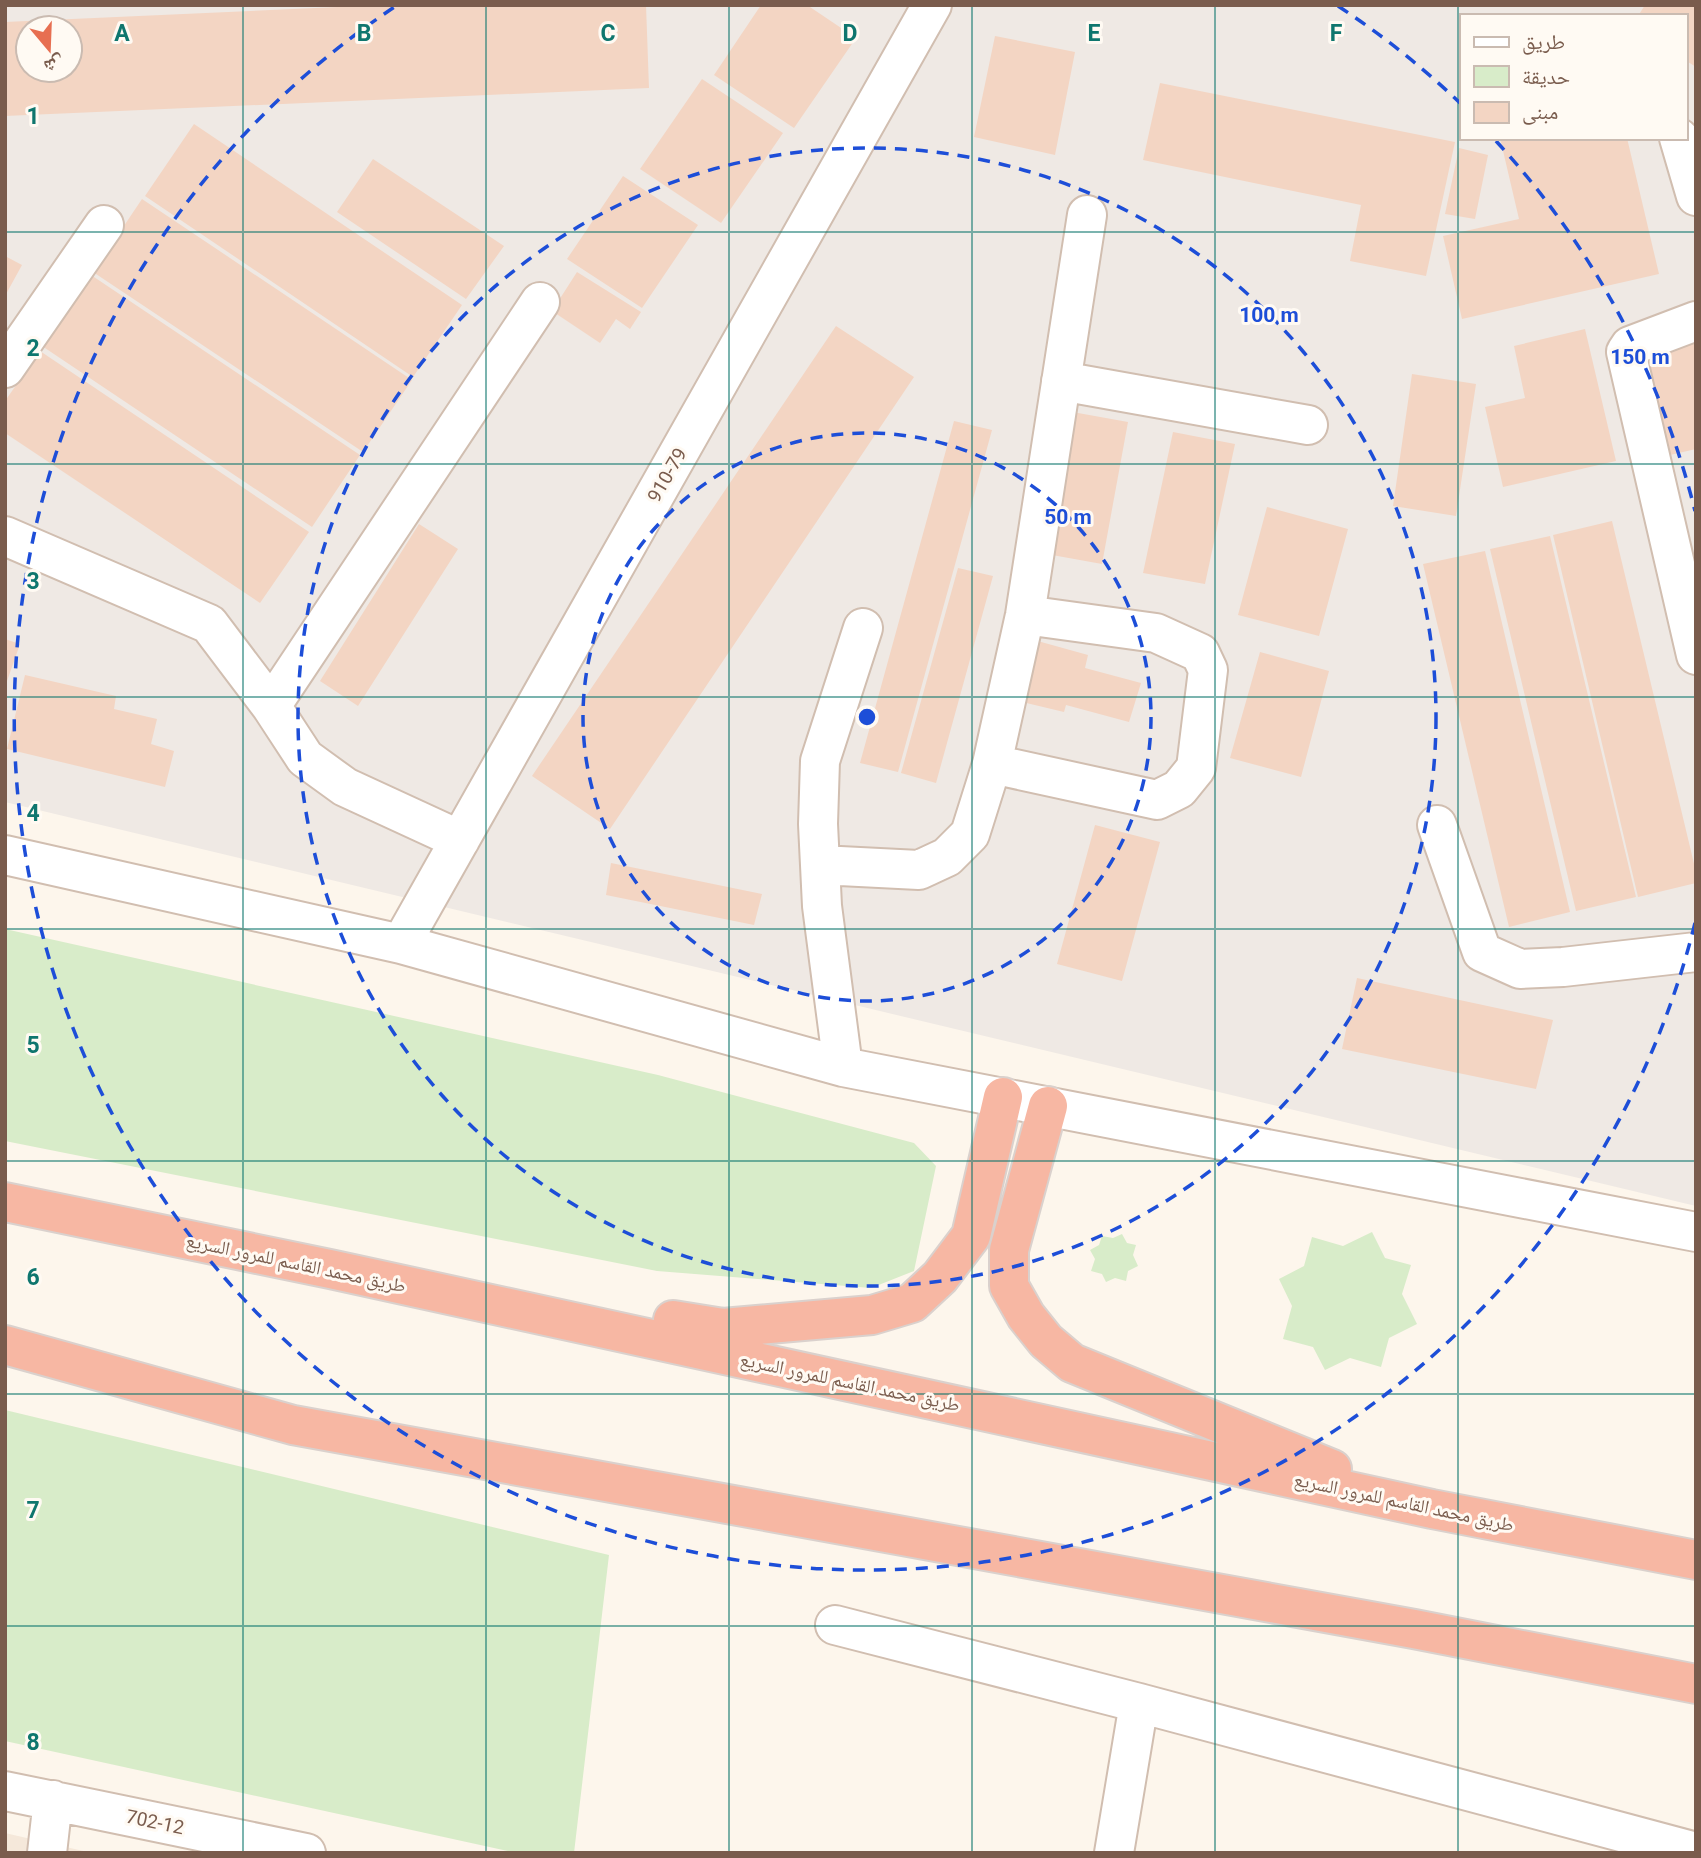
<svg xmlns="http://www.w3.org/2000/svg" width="1701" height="1858" font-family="Roboto,'Noto Naskh Arabic',sans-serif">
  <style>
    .residential { fill: #f5e8da }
    .industrial { fill: #efe9e4; fill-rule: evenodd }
    .green { fill: #d8ecc9 }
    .building { fill: #f3d5c3; fill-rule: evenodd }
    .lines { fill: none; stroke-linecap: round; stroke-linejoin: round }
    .minor-casing { stroke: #d1beb0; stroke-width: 42 }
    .highway-casing { stroke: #dad1cd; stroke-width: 42 }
    .minor { stroke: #fff; stroke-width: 38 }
    .highway { stroke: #f7b7a3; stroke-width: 38 }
    .grid { fill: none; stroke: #0f766e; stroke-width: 2; stroke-opacity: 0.55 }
    .ring { fill: none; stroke: #1d4ed8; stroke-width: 3.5; stroke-dasharray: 12 9 }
    .labels { text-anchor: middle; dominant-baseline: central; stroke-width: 6; stroke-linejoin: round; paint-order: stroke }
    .street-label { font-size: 19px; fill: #7a5c4d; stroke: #fffaf3 }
    .grid-label { font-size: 23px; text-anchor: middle; font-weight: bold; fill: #0f766e; stroke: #fffaf3; stroke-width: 6; stroke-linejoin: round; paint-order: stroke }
    .centre { fill: #1d4ed8; stroke: #fffaf3; stroke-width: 3.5 }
    .ring-label { font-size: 21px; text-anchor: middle; font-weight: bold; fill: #1d4ed8; stroke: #fffaf3; stroke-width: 6; stroke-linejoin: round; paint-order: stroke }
  </style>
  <rect width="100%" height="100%" fill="#fdf6ec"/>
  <path class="residential" d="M 5,1833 L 92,1853 L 5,1853 Z"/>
  <path class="industrial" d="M 5,5 L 1696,5 L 1696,1206 L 5,802 ZM 1461,16 L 1685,16 L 1685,138 L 1461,138 ZM 28,28 L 70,28 L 70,70 L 28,70 Z"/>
  <path class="green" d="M 5,929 L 658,1075 L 914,1143 L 936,1166 L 914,1271 L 871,1288 L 657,1271 L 5,1141 Z
    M 1372,1232 L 1385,1258 L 1411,1265 L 1402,1294 L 1417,1324 L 1389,1338 L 1381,1367 L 1350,1358 L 1325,1370 L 1313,1347 L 1283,1339 L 1292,1306 L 1279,1279 L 1304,1266 L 1312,1237 L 1343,1246 Z
    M 1122,1234 L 1127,1243 L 1136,1245 L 1133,1255 L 1138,1266 L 1128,1271 L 1126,1281 L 1115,1278 L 1106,1282 L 1102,1274 L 1091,1271 L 1095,1259 L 1090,1250 L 1099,1245 L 1102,1236 L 1113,1238 Z
    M 5,1410 L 609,1555 L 574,1853 L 517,1853 L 5,1741 Z"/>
  <path class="building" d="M 382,5 L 646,5 L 649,88 L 5,116 L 5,22 ZM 28,28 L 70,28 L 70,70 L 28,70 Z
    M 761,5 L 807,5 L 856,38 L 794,128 L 714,75 Z
    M 1645,5 L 1696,5 L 1696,67 L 1685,60 L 1685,16 L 1638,16 Z
    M 995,36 L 1075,52 L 1055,155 L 974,137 Z
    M 702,79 L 783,133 L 721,223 L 640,169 Z
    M 1160,83 L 1455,142 L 1426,276 L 1350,261 L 1361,205 L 1143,160 Z
    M 194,124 L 462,305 L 413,377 L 145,196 Z
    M 1500,138 L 1627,138 L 1659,274 L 1462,319 L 1443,236 L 1519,219 Z
    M 1459,148 L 1488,155 L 1475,219 L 1445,214 Z
    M 373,159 L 504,246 L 466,299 L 337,212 Z
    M 623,176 L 698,225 L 642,308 L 567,259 Z
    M 142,199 L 412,380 L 363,452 L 93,272 Z
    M 5,256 L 22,265 L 5,296 Z
    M 577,272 L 641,312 L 630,329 L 616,319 L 600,343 L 552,311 Z
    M 91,275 L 360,455 L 312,527 L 42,346 Z
    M 1696,321 L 1696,449 L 1670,455 L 1642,334 Z
    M 836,326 L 914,377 L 610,829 L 532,776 Z
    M 1585,329 L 1616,461 L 1503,487 L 1485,407 L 1525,398 L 1514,346 Z
    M 40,351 L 309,532 L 260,603 L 5,433 L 5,401 Z
    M 1412,374 L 1476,384 L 1456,516 L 1393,506 Z
    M 1067,411 L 1128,422 L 1102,564 L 1041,553 Z
    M 954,421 L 992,430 L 898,772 L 860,763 Z
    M 1173,432 L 1235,444 L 1205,584 L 1143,573 Z
    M 1267,507 L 1348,529 L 1319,636 L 1238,615 Z
    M 1612,521 L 1696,872 L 1696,883 L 1638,897 L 1553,535 Z
    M 419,524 L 458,549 L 358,706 L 320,681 Z
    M 1550,536 L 1636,897 L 1576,911 L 1490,549 Z
    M 1485,551 L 1570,912 L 1509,927 L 1423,564 Z
    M 958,568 L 993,576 L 936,783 L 901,773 Z
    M 5,639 L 20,644 L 6,684 L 5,684 Z
    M 1034,640 L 1088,655 L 1085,668 L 1141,683 L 1129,722 L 1066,705 L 1064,712 L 1018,701 Z
    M 1260,652 L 1329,671 L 1301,777 L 1230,758 Z
    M 25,675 L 116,696 L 114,709 L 157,719 L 151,744 L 174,751 L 165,787 L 7,749 Z
    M 1095,825 L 1160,842 L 1122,981 L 1057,964 Z
    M 611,863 L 762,894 L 754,925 L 606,895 Z
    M 1357,978 L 1553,1020 L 1536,1089 L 1342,1049 Z"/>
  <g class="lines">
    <defs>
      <path id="minor" d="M 1679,138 L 1696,196
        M 1696,321 L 1630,346 L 1626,352 L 1696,655
        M 5,368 L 104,225
        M 1061,381 L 1308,425
        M 5,536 L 209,624 L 271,706 L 305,758 L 345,787 L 460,840
        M 271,706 L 540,302
        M 992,764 L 1157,800 L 1179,789 L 1196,768 L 1208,670 L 1200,653 L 1156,633 L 1025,615
        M 1437,825 L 1482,952 L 1520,969 L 1563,967 L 1696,952
        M 5,855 L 401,944 L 843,1067 L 1696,1232
        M 820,865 L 919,870 L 947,857 L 970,834 L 992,764 L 1025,615 L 1087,215
        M 401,944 L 932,5
        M 843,1067 L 822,906 L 818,824 L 820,761 L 863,628
        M 835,1625 L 1139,1703 L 1696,1852
        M 5,1791 L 306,1853
        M 47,1853 L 53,1800
        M 1114,1853 L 1139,1703"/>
      <path id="highway" d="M 1048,1106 L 1009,1250 L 1009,1286 L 1026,1316 L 1046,1341 L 1072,1363 L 1332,1469
        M 5,1202 L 330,1269 L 1432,1509 L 1696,1560
        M 673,1320 L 723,1328 L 872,1315 L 912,1303 L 940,1277 L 971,1236 L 1003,1097
        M 5,1345 L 293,1425 L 1414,1629 L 1696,1684"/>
    </defs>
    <use href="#minor" class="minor-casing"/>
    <use href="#highway" class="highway-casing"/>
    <use href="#minor" class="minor"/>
    <use href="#highway" class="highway"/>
  </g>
  <path class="grid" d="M 243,5 L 243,1853M 486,5 L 486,1853M 729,5 L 729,1853M 972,5 L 972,1853M 1215,5 L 1215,1853M 1458,5 L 1458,1853M 5,232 L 1696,232M 5,464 L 1696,464M 5,697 L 1696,697M 5,929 L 1696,929M 5,1161 L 1696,1161M 5,1394 L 1696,1394M 5,1626 L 1696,1626"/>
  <g class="ring">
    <circle cx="867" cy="717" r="284"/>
    <circle cx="867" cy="717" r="569"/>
    <path d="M1695 923A853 853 0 1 1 396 6M1338 6A853 853 0 0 1 1460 103M1496 141A853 853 0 0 1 1695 511"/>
  </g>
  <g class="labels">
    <g class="street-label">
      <text transform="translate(667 475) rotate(-60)">910-79</text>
      <text transform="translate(296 1263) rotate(12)">طريق محمد القاسم للمرور السريع</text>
      <text transform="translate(850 1382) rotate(12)">طريق محمد القاسم للمرور السريع</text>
      <text transform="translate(1404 1502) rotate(12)">طريق محمد القاسم للمرور السريع</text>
      <text transform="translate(155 1822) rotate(12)">702-12</text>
    </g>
  </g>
  <g class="grid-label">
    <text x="122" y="41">A</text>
    <text x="364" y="41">B</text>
    <text x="608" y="41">C</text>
    <text x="850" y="41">D</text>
    <text x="1094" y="41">E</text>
    <text x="1336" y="41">F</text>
    <text x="33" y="124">1</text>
    <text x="33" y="356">2</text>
    <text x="33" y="589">3</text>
    <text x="33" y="821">4</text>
    <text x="33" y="1053">5</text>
    <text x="33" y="1285">6</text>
    <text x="33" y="1518">7</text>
    <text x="33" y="1750">8</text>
  </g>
  <circle cx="867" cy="717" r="10" class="centre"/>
  <g class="ring-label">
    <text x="1269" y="322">100 m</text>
    <text x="1640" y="364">150 m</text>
    <text x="1068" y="524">50 m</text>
  </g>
  <rect width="1701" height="1858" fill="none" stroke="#7a5c4d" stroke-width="14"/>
  <rect x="1460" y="14" width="228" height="126" fill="#fffaf3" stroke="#cabbb1" stroke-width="2"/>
  <rect x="1474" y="37" width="35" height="10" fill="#ffffff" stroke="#cabbb1" stroke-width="2"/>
  <text x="1522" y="49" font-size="21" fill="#7a5c4d">طريق</text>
  <rect x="1474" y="66" width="35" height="21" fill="#d8ecc9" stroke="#cabbb1" stroke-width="2"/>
  <text x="1522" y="84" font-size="21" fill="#7a5c4d">حديقة</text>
  <rect x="1474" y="102" width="35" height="21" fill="#f3d5c3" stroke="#cabbb1" stroke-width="2"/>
  <text x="1522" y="119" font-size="21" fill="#7a5c4d">مبنى</text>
  <g transform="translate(49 49) rotate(161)"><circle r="33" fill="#fffaf3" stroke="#cabbb1" stroke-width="2"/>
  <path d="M0-5L12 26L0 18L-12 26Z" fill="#e76f51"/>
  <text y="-10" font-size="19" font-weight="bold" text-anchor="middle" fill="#7a5c4d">ش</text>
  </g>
</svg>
